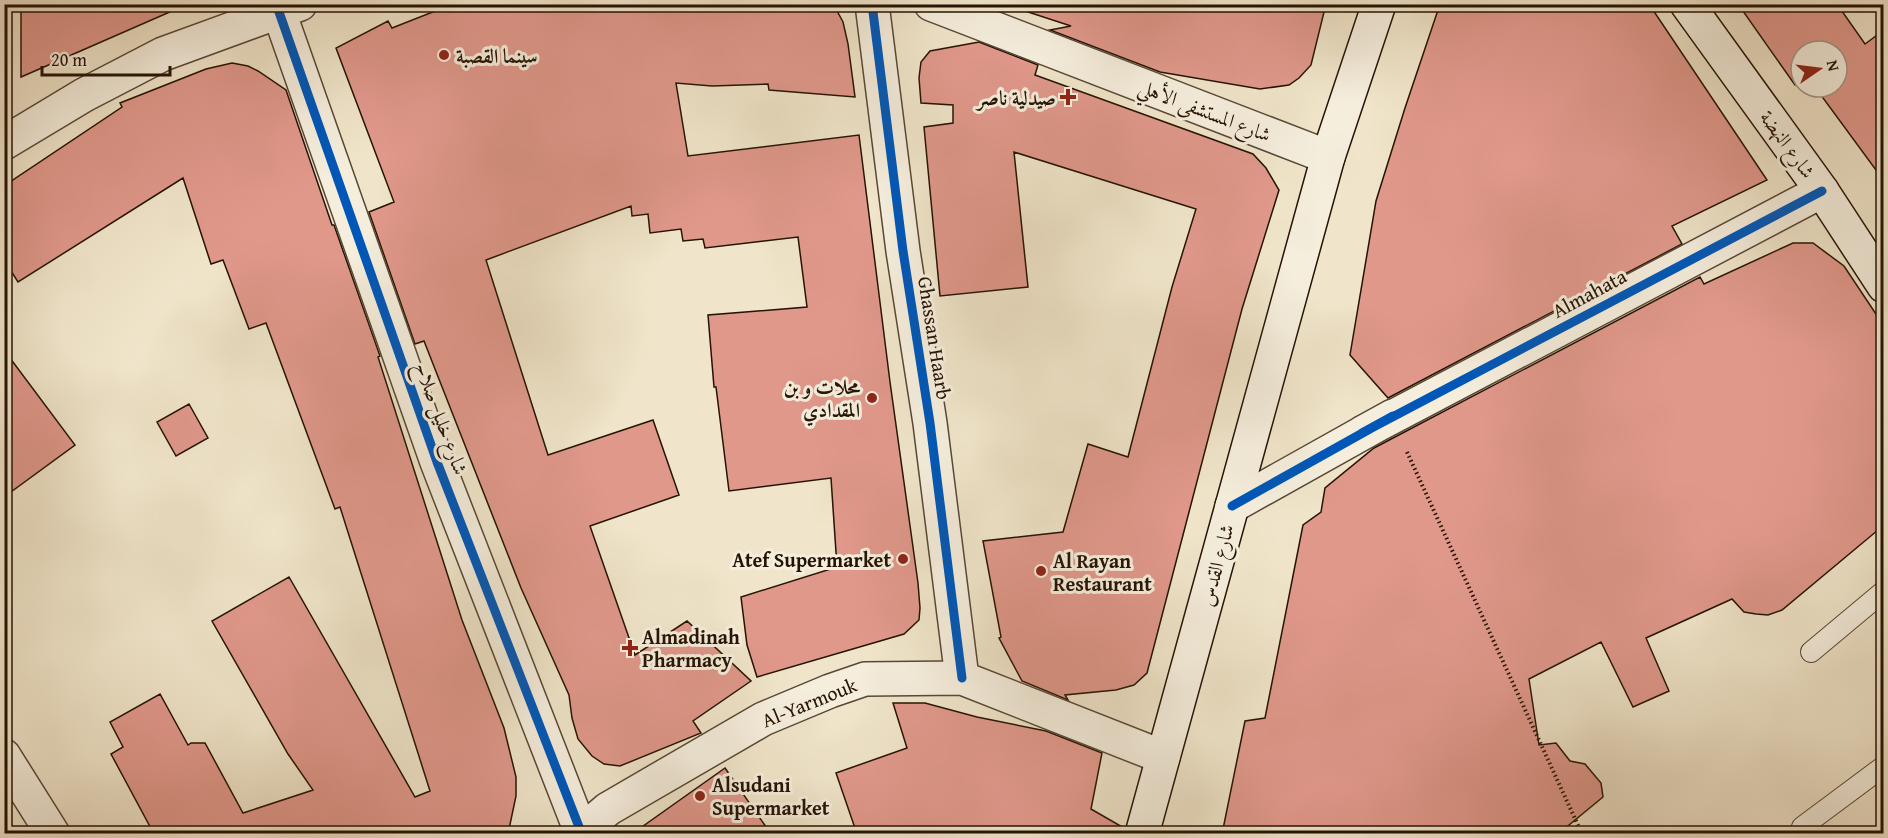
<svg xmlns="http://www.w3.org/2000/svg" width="1888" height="838" font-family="'Gentium Book Plus',Amiri,serif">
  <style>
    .building { fill: #e0988b; stroke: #251304; stroke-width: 1.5 }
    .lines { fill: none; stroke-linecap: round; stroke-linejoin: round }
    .service-casing { stroke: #584836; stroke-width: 22 }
    .minor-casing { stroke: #584836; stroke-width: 36 }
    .tertiary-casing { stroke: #584836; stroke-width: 36 }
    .secondary-casing { stroke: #251304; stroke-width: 36 }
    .path { stroke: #251304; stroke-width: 4; stroke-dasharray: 1.5 3; stroke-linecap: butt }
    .service { stroke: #f5eedd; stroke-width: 20 }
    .minor { stroke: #f5eedd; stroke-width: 33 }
    .tertiary { stroke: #f5eedd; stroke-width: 33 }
    .secondary { stroke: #f5eedd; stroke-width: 33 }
    .cycleway-casing { stroke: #f5eedd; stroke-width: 13 }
    .cycleway { stroke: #0057b8; stroke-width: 9 }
    .poi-dot { fill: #8f2418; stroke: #f5eedd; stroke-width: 2 }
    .labels { text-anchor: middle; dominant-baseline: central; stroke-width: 6; stroke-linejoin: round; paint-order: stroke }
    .poi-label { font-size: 20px; font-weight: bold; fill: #251304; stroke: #f5eedd; text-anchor: start }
    .street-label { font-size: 20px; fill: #251304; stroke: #f5eedd }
  </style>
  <rect width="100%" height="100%" fill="#f0e5ca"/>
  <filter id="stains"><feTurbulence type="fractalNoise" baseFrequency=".00333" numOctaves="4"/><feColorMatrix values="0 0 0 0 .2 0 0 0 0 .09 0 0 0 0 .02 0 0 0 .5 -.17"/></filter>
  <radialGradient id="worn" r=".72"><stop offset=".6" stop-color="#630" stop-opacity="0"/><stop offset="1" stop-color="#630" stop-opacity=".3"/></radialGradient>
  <path class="building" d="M 21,4 L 188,4 L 21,77 Z
    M 453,4 L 828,4 L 836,9 L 843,22 L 848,44 L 855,97 L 769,90 L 768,84 L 712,86 L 676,83 L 688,156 L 859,135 L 890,382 L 918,583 L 920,608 L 919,620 L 904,634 L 757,677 L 747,645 L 741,597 L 837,567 L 831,478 L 729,491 L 716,387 L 714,387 L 708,315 L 807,307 L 798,237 L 705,248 L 703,239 L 683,241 L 681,229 L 650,233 L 648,214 L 632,216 L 631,206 L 486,260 L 548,455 L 653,420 L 679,495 L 590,526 L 635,655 L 687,621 L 751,681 L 693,721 L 701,733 L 620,766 L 604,764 L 592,756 L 578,739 L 572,718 L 569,695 L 521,588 L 424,341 L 415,344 L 369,212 L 394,202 L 336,48 L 388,21 L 392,28 Z
    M 1029,4 L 1326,4 L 1311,65 L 1299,78 L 1289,85 L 1260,89 L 1160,72 L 1050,30 L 1071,26 L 1028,12 Z
    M 1440,4 L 1649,4 L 1767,180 L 1672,226 L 1682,244 L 1388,398 L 1350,355 L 1376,201 L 1405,108 Z
    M 1738,4 L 1837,4 L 1865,44 L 1884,30 L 1884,181 L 1815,87 L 1837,87 L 1837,51 L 1801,51 L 1801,81 L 1795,85 Z
    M 979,42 L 1038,65 L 1035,75 L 1253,154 L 1266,168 L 1279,190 L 1242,309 L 1147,673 L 1134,685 L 1116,690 L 1065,695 L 1068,700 L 1022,681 L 999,638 L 1001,637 L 983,541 L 1063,532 L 1088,444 L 1128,457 L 1172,287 L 1196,209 L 1014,152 L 1028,287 L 940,296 L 924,127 L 953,123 L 953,105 L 921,103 L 919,78 L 921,62 L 930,51 Z
    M 232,63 L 248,66 L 258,71 L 286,90 L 332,225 L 334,225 L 380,356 L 378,357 L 462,620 L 504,728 L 516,777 L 516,796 L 508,834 L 154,834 L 111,754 L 123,747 L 110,722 L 160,694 L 188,745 L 191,743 L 205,743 L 243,813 L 313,790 L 288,754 L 212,621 L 289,577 L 415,797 L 430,791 L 340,507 L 335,509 L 266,323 L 249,329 L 223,260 L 211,264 L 183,178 L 18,282 L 4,260 L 4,186 L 122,107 L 120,103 L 206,69 Z
    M 1793,243 L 1813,243 L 1844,266 L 1884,326 L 1884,525 L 1782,610 L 1768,615 L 1756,614 L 1744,612 L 1732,599 L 1646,638 L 1669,691 L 1633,707 L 1601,642 L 1529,679 L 1539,745 L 1556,743 L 1570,761 L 1585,764 L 1601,783 L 1603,797 L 1558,834 L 1222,834 L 1245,721 L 1265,718 L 1303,525 L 1321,512 L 1325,488 L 1374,448 L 1700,277 L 1704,284 Z
    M 4,350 L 75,445 L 4,497 Z
    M 189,404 L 208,438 L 176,456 L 157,422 Z
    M 893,703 L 925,703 L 977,717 L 1046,731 L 1102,753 L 1091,809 L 1124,828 L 1124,834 L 857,834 L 836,773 L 907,748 Z
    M 725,768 L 771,834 L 632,834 Z"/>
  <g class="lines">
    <defs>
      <path id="service" d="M 1811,652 L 1884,591
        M 1805,834 L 1802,827 L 1884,766"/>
      <path id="minor" d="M 872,4 L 903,251 L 930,423 L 962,678
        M 931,4 L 1328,157
        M 279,12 L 437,462 L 581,832
        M 1232,506 L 1393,416 L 1362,433 L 1822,191
        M 4,756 L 53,834
        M 579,834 L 608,809 L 763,719 L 830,691 L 865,679 L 962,678 L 1163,757"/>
      <path id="tertiary" d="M 4,143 L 84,95 L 163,54 L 300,4"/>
      <path id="secondary" d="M 1687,4 L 1822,191 L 1884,286
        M 1142,834 L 1328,157 L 1379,4"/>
    </defs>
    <use href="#service" class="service-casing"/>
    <use href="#minor" class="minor-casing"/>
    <use href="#tertiary" class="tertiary-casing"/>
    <use href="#secondary" class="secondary-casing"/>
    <path class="path" d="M 1407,452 L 1582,834"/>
    <use href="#service" class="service"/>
    <use href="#minor" class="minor"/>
    <use href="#tertiary" class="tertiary"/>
    <use href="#secondary" class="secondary"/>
    <defs>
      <path id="cycleway" d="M 872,4 L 903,251 L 930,423 L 962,678
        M 279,12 L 437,462 L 581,832 L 579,834
        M 1232,506 L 1393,416 L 1362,433 L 1822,191"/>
    </defs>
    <use href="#cycleway" class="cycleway-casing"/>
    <use href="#cycleway" class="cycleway"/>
  </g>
  <g class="poi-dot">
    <circle cx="444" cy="55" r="6"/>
    <path d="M1065 88h6v6h6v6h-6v6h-6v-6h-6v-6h6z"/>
    <circle cx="872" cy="398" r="6"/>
    <circle cx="903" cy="559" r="6"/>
    <circle cx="1041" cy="571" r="6"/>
    <path d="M627 639h6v6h6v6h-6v6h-6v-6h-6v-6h6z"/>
    <circle cx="700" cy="796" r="6"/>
  </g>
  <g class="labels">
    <g class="poi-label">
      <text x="456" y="55">سينما القصبة</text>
      <text x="1056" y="97" text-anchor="end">صيدلية ناصر</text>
      <text x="860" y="386" text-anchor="end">محلات و بن<tspan x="860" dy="23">المقدادي</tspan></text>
      <text x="891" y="559" text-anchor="end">Atef Supermarket</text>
      <text x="1053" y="560">Al Rayan<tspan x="1053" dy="23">Restaurant</tspan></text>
      <text x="642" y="636">Almadinah<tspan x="642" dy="23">Pharmacy</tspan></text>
      <text x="712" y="784">Alsudani<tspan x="712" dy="23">Supermarket</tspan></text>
    </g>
    <g class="street-label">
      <text transform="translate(1205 110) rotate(21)">شارع المستشفى الأهلي</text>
      <text transform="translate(1788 144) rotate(54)">شارع النهضة</text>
      <text transform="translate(1589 293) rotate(-28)">Almahata</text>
      <text transform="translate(935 338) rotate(81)">Ghassan Haarb</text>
      <text transform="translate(442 418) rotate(70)">شارع خليل صلاح</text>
      <text transform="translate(1216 565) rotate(-75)">شارع القدس</text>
      <text transform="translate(809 702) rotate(-22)">Al-Yarmouk</text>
    </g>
  </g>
  <rect width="1888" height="838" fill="none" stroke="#f0e5ca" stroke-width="24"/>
  <rect x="6" y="6" width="1876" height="826" fill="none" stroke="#251304" stroke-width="3"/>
  <rect x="12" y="12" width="1864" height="814" fill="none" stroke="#251304" stroke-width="1.5"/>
  <g transform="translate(1819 69) rotate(76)"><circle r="28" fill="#f5eedd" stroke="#a29686" stroke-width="1.5"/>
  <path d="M0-4.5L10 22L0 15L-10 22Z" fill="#8f2418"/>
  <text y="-9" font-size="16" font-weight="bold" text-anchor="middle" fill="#251304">N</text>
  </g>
  <path d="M42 66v9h128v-9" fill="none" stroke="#251304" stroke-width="3"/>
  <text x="51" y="66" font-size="18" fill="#251304" stroke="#f5eedd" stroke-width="4.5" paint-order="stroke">20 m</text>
  <rect width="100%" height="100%" filter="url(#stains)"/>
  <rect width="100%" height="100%" fill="url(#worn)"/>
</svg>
